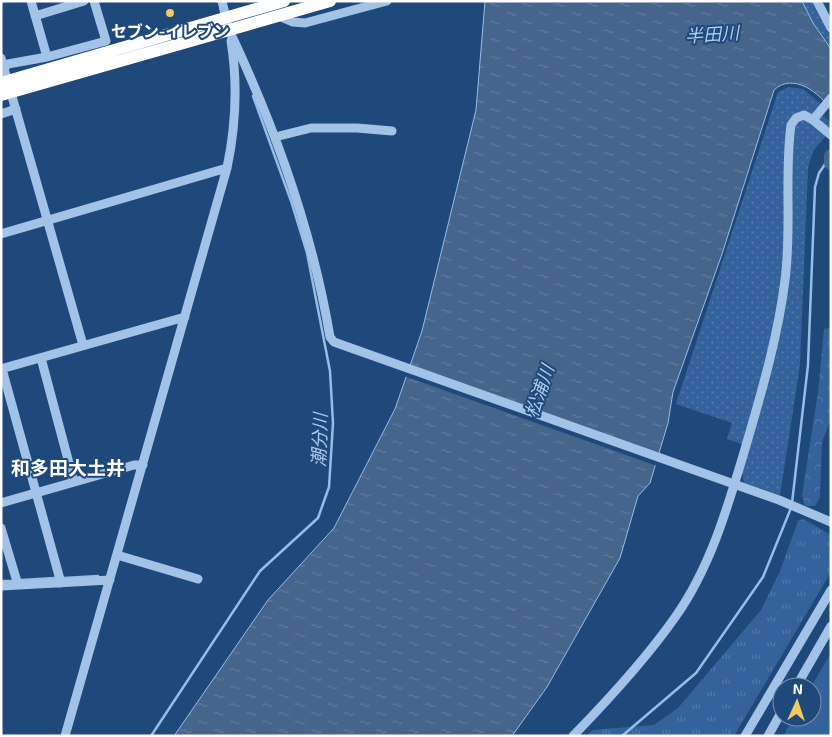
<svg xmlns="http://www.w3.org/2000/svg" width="832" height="737" font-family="'Exo 2','Noto Sans JP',sans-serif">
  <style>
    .grass { fill: url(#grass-dots) }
    .forest { fill: url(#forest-crowns) }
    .park { fill: url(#park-tufts) }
    .pitch { fill: #33639a }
    .water { fill: url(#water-ripples); stroke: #95bde8 }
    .pier { fill: #20497b }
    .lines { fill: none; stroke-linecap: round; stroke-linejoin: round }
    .stream { stroke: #95bde8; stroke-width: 2.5 }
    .river { stroke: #46658a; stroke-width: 14 }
    .minor { stroke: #a2c2e6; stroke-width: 9 }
    .highway { stroke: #fff; stroke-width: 12 }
    .poi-dot { fill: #f4c862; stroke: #20497b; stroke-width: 2 }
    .labels { text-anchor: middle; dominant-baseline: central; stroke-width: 4; stroke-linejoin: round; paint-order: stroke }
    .poi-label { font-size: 16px; font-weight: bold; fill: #fff; stroke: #20497b }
    .water-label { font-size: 18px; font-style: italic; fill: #adccee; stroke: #20497b }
    .quarter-label { font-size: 19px; font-weight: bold; fill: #fff; stroke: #20497b }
  </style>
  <defs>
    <pattern id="grass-dots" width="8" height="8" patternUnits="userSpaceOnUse" patternTransform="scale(1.25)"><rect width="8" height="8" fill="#33639a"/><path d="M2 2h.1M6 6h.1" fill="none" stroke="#527aa9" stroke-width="1.8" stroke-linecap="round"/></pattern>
    <pattern id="forest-crowns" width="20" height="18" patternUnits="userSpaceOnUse" patternTransform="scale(1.25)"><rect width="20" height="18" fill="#33639a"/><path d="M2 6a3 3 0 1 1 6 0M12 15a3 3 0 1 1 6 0" fill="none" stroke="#527aa9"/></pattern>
    <pattern id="park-tufts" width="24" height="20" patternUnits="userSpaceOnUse" patternTransform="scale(1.25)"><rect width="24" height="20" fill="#33639a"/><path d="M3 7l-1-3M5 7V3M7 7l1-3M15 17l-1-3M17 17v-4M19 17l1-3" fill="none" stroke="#527aa9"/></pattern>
    <pattern id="water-ripples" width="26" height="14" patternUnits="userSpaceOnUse" patternTransform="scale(1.25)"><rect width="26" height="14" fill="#46658a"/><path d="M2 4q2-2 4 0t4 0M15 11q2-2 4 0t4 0" fill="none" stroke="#627c9c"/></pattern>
  </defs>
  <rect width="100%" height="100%" fill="#20497b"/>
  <path class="grass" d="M 802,1 L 815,1 L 831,32 L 831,49 L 813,23 Z
    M 789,87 L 803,89 L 821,104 L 816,111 L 831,122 L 831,130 L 813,151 L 808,168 L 800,365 L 780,495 L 744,483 L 742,472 L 750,447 L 727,439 L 732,423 L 676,404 L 778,92 Z"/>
  <path class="forest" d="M 831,327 L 831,419 L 822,442 L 820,497 L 815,506 L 805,506 L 802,495 L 818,392 L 824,329 Z"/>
  <path class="park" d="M 803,519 L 831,535 L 831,572 L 734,736 L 586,736 L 593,730 L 654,725 L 678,708 L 761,610 L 780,571 L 798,521 Z"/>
  <path class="pitch" d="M 831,653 L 831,736 L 783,736 L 794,717 L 812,717 L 811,687 Z"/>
  <path class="water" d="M 485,1 L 802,1 L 813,23 L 831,49 L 831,111 C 821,93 793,72 774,90 L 722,254 L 673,392 L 668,423 L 650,483 L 638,496 L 620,558 L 547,687 L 512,736 L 174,736 L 268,600 L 334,528 L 395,409 L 422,331 L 476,110 Z"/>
  <path class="pier" d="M 408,365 L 661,454 L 657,466 L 404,376 Z"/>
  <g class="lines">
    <path class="stream" d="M 792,503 L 808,365 L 815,187 L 819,173 L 830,157
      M 64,578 L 98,576
      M 21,580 L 55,578
      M 1,581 L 11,581
      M 151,736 L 260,571 L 318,518 L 329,487 L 333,423 L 330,371 L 307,253 L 291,201 L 253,96
      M 622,736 L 696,673 L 763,577 L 791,508"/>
    <path class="river" d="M 831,156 L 831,163"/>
    <path class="minor" d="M 31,1 L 47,57
      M 222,1 L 227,23
      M 817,1 L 831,28
      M 35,16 L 84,1
      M 279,16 L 293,22 L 305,23 L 387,1
      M 229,30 C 275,127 312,230 330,337 L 334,342 L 779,500 L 831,522
      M 1,58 L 83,345
      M 1,71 L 8,64 L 47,57 L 106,41 L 94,1
      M 1,114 L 16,109
      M 813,120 L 831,98
      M 275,137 L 311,128 L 357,128 L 392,131
      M 1,234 L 227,168
      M 41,358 L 74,482
      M 1,369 L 185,317
      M 2,369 L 61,583
      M 1,503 L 134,465 L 143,465
      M 1,528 L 18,585
      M 117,555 L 198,579
      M 1,586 L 110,580
      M 796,687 L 831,626
      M 65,736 L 227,168 C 236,125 238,84 231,41
      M 573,736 C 610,698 646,659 676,616 C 711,566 728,506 745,449 C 761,394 778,337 785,280 C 792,229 784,176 791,125 L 796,118 L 804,115 L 813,120 L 831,135
      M 745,736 L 831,590
      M 768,736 L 782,711"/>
    <path class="highway" d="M 1,83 L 284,1
      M 1,95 L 330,1"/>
  </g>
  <circle class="poi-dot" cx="170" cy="13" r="5"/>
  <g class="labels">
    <g class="poi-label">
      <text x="170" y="30">セブン-イレブン</text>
    </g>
    <g class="water-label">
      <text transform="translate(712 34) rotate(-4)">半田川</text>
      <text transform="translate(539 391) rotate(-71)">松浦川</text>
      <text transform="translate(319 440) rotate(-88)">潮分川</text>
    </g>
    <g class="quarter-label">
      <text x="68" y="467">和多田大土井</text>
    </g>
  </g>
  <rect width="832" height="737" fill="none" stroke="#ffffff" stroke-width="5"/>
  <g transform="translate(797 702) rotate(3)"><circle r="24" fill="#20497b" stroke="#7992b0"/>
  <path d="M0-4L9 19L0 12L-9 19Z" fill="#f4c862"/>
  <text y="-8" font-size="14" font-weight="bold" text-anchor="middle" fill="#ffffff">N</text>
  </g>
</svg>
